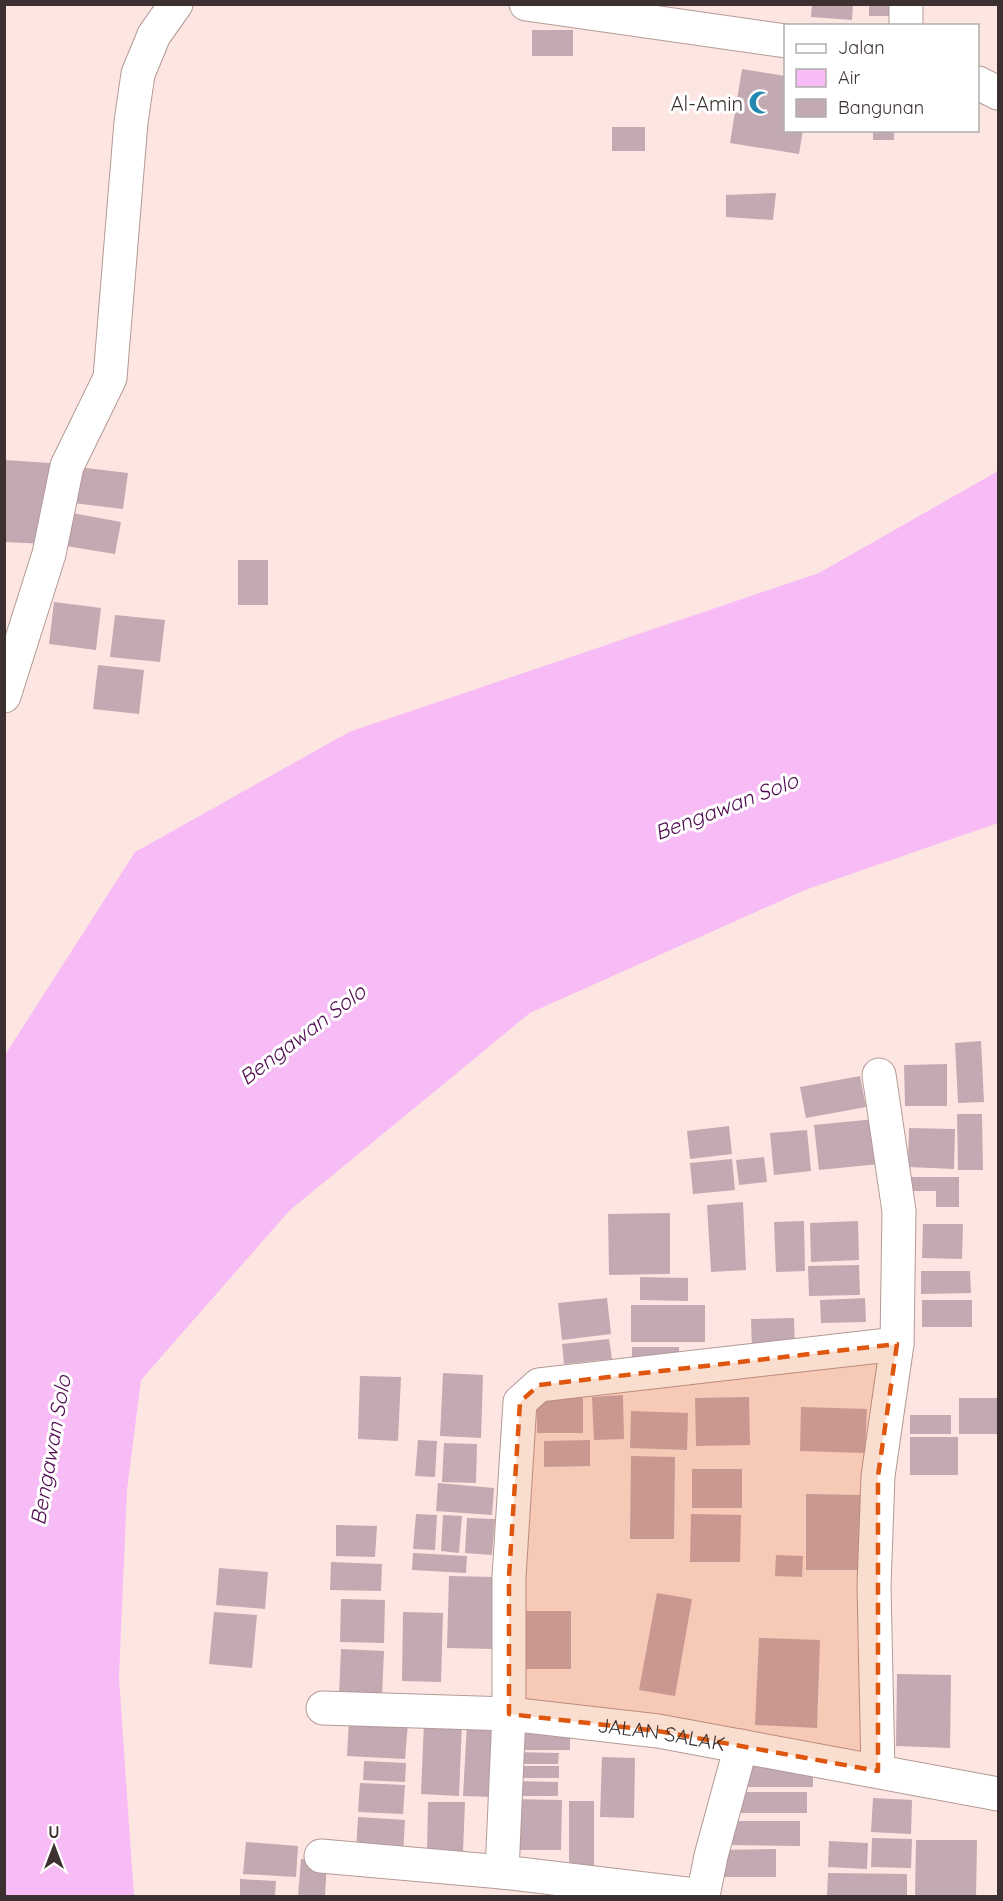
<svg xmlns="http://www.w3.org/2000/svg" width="1003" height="1901" font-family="Quicksand,sans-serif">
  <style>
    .water { fill: #f7bcf6 }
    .building { fill: #c3a9b1 }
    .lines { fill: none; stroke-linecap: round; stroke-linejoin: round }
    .minor-casing { stroke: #b49a95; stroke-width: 35 }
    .minor { stroke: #fff; stroke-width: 33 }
    .marked { fill: #df570e; fill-opacity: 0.2; stroke: #df570e; stroke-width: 4.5; stroke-dasharray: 12 8; stroke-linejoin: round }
    .labels { text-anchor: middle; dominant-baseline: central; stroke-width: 6; stroke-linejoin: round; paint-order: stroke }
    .poi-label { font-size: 20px; fill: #3c3130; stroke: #fff; text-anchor: end }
    .street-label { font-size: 20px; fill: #3c3130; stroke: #fff }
    .water-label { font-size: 21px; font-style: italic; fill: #4f0a51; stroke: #fff }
  </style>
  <rect width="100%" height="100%" fill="#fde6e2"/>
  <path class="water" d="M 998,471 L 998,823 L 805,890 L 530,1013 L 289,1211 L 141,1380 L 127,1490 L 119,1678 L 134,1896 L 5,1896 L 5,1055 L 135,852 L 349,732 L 819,573 Z"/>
  <path class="building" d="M 812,4 L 853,4 L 852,20 L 811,17 Z
    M 869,4 L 889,4 L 889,16 L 869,16 Z
    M 532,30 L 573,30 L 573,56 L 532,56 Z
    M 742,69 L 786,76 L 786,130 L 803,130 L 799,154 L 730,143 Z
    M 612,127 L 645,127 L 645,151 L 612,151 Z
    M 873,130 L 894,130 L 894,140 L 873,140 Z
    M 776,193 L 773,220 L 726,217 L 726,195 Z
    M 4,460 L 50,463 L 46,544 L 4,542 Z
    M 78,467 L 128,473 L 123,509 L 73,503 Z
    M 72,513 L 121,522 L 115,554 L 66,546 Z
    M 238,560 L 268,560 L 268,605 L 238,605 Z
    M 54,602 L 101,608 L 96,650 L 49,644 Z
    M 115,615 L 165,620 L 160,662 L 110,657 Z
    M 98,665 L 144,670 L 139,714 L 93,709 Z
    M 981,1041 L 984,1102 L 958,1103 L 955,1043 Z
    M 947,1064 L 947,1106 L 905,1106 L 904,1065 Z
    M 860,1076 L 866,1107 L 806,1118 L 800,1087 Z
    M 957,1114 L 982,1114 L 983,1170 L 958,1170 Z
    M 875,1119 L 879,1164 L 819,1170 L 814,1125 Z
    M 729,1126 L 732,1154 L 690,1159 L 687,1131 Z
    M 909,1128 L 955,1129 L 954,1169 L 908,1167 Z
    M 807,1130 L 811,1171 L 774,1175 L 770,1133 Z
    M 764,1157 L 767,1182 L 739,1185 L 736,1160 Z
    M 732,1159 L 735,1190 L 693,1194 L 690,1163 Z
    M 911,1177 L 959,1177 L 959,1207 L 936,1207 L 936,1191 L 911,1191 Z
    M 743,1202 L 746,1270 L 711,1272 L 707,1205 Z
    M 670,1213 L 670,1274 L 609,1275 L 608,1214 Z
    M 804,1221 L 805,1271 L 776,1272 L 774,1222 Z
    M 858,1221 L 859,1260 L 811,1262 L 810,1223 Z
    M 923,1224 L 963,1224 L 962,1259 L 922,1258 Z
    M 859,1265 L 860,1295 L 809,1296 L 808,1266 Z
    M 921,1271 L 970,1271 L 971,1293 L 921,1294 Z
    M 640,1277 L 688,1278 L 688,1301 L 640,1300 Z
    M 607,1298 L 611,1334 L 562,1340 L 558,1303 Z
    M 865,1298 L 866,1322 L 821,1323 L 820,1300 Z
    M 922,1300 L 972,1300 L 972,1327 L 922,1327 Z
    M 631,1305 L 705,1305 L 705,1342 L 631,1342 Z
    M 794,1318 L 795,1350 L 752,1351 L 751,1319 Z
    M 609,1339 L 612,1359 L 564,1364 L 562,1344 Z
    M 632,1347 L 679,1347 L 679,1366 L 632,1366 Z
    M 443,1373 L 483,1375 L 481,1438 L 440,1436 Z
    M 360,1376 L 401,1377 L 398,1441 L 358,1439 Z
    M 623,1395 L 624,1439 L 594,1440 L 592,1397 Z
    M 749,1397 L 750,1445 L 696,1446 L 695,1398 Z
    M 537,1398 L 583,1398 L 583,1433 L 537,1433 Z
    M 959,1398 L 998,1398 L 998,1434 L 959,1434 Z
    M 801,1407 L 867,1409 L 865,1453 L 800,1451 Z
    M 631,1411 L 688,1413 L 687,1450 L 630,1448 Z
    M 910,1415 L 951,1415 L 951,1434 L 910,1434 Z
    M 910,1437 L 958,1437 L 958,1475 L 910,1475 Z
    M 418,1440 L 437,1441 L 435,1477 L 415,1476 Z
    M 590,1440 L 590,1466 L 544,1467 L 544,1441 Z
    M 444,1443 L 477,1444 L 476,1483 L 442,1482 Z
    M 631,1456 L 675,1457 L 674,1539 L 630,1539 Z
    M 692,1469 L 742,1469 L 742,1508 L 692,1508 Z
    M 438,1483 L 494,1488 L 492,1515 L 436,1511 Z
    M 806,1494 L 864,1495 L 864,1570 L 806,1570 Z
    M 416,1514 L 437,1515 L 435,1550 L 413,1549 Z
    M 691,1514 L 741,1515 L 740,1562 L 690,1562 Z
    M 443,1515 L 462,1516 L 459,1553 L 441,1551 Z
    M 467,1518 L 495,1519 L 492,1555 L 465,1553 Z
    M 336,1525 L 377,1526 L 375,1557 L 336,1556 Z
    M 413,1553 L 467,1556 L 466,1573 L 412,1570 Z
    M 776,1555 L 803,1556 L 802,1577 L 775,1576 Z
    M 331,1562 L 382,1564 L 381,1591 L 330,1590 Z
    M 219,1568 L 268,1572 L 265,1609 L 216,1605 Z
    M 449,1576 L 496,1577 L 494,1649 L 447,1648 Z
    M 657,1593 L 692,1599 L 675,1696 L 639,1690 Z
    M 341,1599 L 385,1600 L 384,1643 L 340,1642 Z
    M 517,1611 L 571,1611 L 571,1669 L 518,1669 Z
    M 214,1612 L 257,1615 L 252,1668 L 209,1664 Z
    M 403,1612 L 443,1613 L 441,1682 L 402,1681 Z
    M 759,1638 L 820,1640 L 817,1728 L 755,1725 Z
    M 341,1649 L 384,1651 L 382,1697 L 339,1695 Z
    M 897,1674 L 951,1675 L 950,1748 L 896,1746 Z
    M 349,1719 L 408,1723 L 405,1759 L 347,1756 Z
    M 424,1722 L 462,1724 L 459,1796 L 421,1794 Z
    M 467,1724 L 495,1725 L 492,1797 L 463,1796 Z
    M 520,1727 L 570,1727 L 570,1750 L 520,1750 Z
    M 515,1752 L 559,1753 L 558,1764 L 515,1764 Z
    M 602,1757 L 635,1758 L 634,1818 L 600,1817 Z
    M 364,1761 L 406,1763 L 405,1782 L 363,1780 Z
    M 740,1765 L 813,1765 L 813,1787 L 740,1787 Z
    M 515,1766 L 559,1766 L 559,1778 L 515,1778 Z
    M 515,1781 L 558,1782 L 558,1796 L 514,1796 Z
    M 360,1783 L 405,1785 L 403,1814 L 358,1812 Z
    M 732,1792 L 807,1792 L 807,1813 L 732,1813 Z
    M 873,1798 L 912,1800 L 911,1834 L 871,1832 Z
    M 509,1799 L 562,1800 L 561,1850 L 509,1850 Z
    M 569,1801 L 594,1801 L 594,1868 L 569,1868 Z
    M 428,1802 L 465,1802 L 463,1852 L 427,1851 Z
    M 358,1817 L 405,1820 L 403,1855 L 356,1852 Z
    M 728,1821 L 800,1821 L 800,1846 L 728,1845 Z
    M 872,1838 L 912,1839 L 911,1868 L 871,1867 Z
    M 916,1840 L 977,1840 L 976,1896 L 915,1896 Z
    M 829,1841 L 868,1843 L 867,1869 L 828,1867 Z
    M 246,1842 L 298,1846 L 296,1877 L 243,1874 Z
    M 776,1849 L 776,1877 L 718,1877 L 718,1850 Z
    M 301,1859 L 327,1861 L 325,1896 L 298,1896 Z
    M 828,1873 L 907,1874 L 907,1896 L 827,1896 Z
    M 240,1879 L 276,1881 L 275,1896 L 240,1896 Z"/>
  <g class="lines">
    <defs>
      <g id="minor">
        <path d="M 526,4 L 786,41"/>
        <path d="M 906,26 L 906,4"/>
        <path d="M 978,83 L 998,93"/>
        <path d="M 4,696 L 49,554 L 67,466 L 110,378 L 131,122 L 138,74 L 154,35 L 176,4"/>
        <path id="s1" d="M 323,1708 L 509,1714 L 658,1731 L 998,1794"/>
        <path d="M 878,1771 L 874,1586 L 878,1476 L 897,1344 L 899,1211 L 879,1075"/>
        <path d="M 321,1856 L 502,1872 L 703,1896"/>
        <path d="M 502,1872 L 509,1714 L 509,1577 L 520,1402 L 539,1385 L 897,1344"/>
        <path d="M 703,1896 L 711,1856 L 741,1746"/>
      </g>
    </defs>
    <use href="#minor" class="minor-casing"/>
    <use href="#minor" class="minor"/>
  </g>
  <path class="marked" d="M 897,1344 L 878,1476 L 878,1771 L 658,1731 L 509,1714 L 509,1577 L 520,1402 L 539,1385 Z"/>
  <defs>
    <symbol id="mosque-bare" viewBox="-9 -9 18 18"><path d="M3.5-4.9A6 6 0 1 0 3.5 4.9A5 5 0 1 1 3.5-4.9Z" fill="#2487b1" stroke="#fff" stroke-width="2.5" paint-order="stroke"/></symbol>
  </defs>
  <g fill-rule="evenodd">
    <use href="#mosque-bare" x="744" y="86" width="33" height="33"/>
  </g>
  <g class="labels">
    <g class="poi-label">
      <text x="743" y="103">Al-Amin</text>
    </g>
    <g class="street-label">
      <text stroke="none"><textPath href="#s1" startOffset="340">JALAN SALAK</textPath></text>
    </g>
    <g class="water-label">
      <text transform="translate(726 806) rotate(-21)">Bengawan Solo</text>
      <text transform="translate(302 1034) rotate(-37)">Bengawan Solo</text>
      <text transform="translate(50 1450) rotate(-80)">Bengawan Solo</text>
    </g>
  </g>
  <rect width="1003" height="1901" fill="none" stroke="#3c3130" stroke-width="12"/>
  <rect x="784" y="24" width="195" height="108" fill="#ffffff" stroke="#b1adac" stroke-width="1.5"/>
  <rect x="796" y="44" width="30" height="9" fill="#ffffff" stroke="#b1adac" stroke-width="1.5"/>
  <text x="838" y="54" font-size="18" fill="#3c3130">Jalan</text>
  <rect x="796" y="69" width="30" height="18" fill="#f7bcf6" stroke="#b1adac" stroke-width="1.5"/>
  <text x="838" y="84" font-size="18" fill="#3c3130">Air</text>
  <rect x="796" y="99" width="30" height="18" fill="#c3a9b1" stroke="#b1adac" stroke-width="1.5"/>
  <text x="838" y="114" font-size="18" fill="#3c3130">Bangunan</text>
  <g transform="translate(54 1847)" stroke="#ffffff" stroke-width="4.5" paint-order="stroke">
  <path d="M0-4.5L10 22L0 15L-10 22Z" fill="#3c3130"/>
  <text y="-9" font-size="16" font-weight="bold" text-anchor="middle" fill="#3c3130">U</text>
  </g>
</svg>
